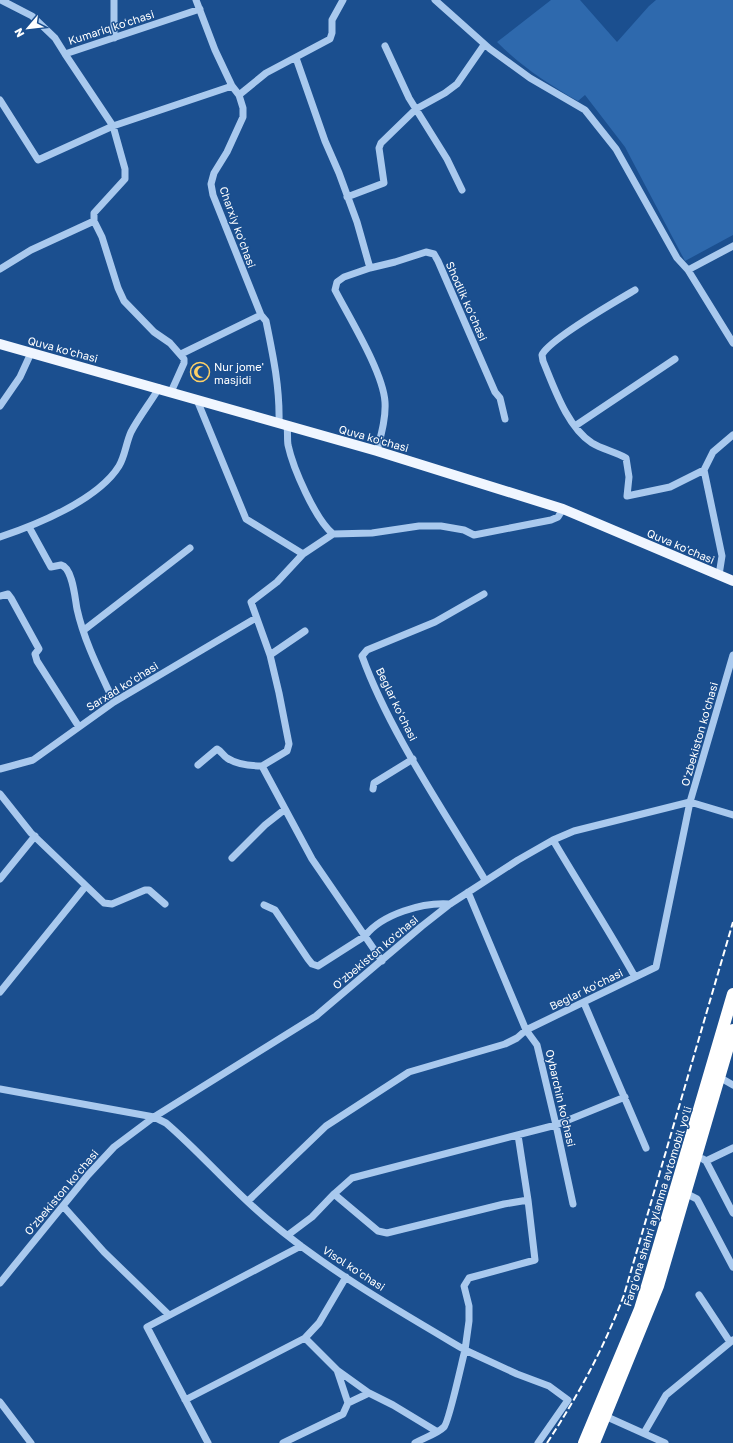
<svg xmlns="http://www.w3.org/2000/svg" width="733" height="1443" font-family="'Golos Text',sans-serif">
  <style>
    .green { fill: #2e69ad }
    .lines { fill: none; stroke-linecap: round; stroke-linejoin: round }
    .minor { stroke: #a9c9ee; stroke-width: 7 }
    .major { stroke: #f0f6ff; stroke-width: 10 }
    .highway { stroke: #fff; stroke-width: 12 }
    .rail { stroke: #fff; stroke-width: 2; stroke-dasharray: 7 3; stroke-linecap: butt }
    .labels { text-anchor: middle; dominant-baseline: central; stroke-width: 3; stroke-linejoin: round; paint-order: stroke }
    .street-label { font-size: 11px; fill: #fff; stroke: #1b4f8f }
    .poi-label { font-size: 11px; fill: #fff; stroke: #1b4f8f; text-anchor: start }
  </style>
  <rect width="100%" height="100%" fill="#1b4f8f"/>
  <path class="green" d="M 551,0 L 580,0 L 617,42 L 649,6 L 656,0 L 733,0 L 733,235 L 685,261 L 625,147 L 585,95 L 578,101 C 548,84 521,66 497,42 Z"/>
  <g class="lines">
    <path class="minor" d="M 1,0 L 32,16 L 55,38 L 65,54 L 200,9
      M 196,0 L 215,50 L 232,86
      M 435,0 L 490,49 L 530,78 L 585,110 L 616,149 L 677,258 L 688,270 L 733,246
      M 114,38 L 114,0
      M 385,46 L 409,98 L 447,159 L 462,190
      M 65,54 L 113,126 L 125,169 L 125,179 L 94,213 L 94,221
      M 296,58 L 325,141 L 339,173 L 357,222 L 370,268
      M 0,100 L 38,160 L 113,126 L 232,86 L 239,95
      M 347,197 L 384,183 L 379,148 L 381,143 L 416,109 L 445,93 L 457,84 L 484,45
      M 0,269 L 31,250 L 94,221 L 102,237 L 118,288 L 124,301 L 154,332 L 170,343 L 184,359 L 184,363 L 171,392
      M 688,270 L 733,343
      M 635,290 C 618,300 548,340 542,355 L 543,361 C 554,387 567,427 592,443 C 602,449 615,452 626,458 L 629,477 L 627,496 L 670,487 L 704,470
      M 181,354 L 261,315
      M 197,400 L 246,519 L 303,554
      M 0,406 L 20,377 L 31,353
      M 279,423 C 280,388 273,355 266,321 L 261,315 L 213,195 L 211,184 L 214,173 L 227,152 L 243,117 L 243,108 L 239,95 L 266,73 L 330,39 L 332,33 L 332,20 L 343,0
      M 287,426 C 288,432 287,439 288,445 C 293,468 315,519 333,534
      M 575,426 L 675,359
      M 377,451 C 381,435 386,418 385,402 C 383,372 350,319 335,290 L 337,282 L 344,277 L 370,268 L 395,262 L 426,252 L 434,254 L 438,261 L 495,392 L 500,398 L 505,419
      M 29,527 L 51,567 L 61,565 C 73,568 75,599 77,609 C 84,641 100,672 114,702
      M 0,537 C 36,525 98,500 119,466 C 125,456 126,443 131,432 C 139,417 150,403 159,388
      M 719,575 L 722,556 L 704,470 L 713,452 L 733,435
      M 484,594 L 435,622 L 367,650 L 362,656 C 390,733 443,809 485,880
      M 0,596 L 8,594 L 11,598 L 39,649 L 35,654 L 37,661 L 79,727
      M 84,630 L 190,548
      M 270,655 L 305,631
      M 198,765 L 217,749 C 221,751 223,755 227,758 C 236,764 251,766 262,766
      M 0,769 L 33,760 L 114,702 L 256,618
      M 373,789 L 374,783 L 413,759
      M 0,794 L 31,833 L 104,903 L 112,904 L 145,890 L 149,890 L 165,904
      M 553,840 C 580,886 609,930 635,977
      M 232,858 L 265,825 L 284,810
      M 0,879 L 35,836
      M 468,892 L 526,1030 L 537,1045 L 556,1125 L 573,1204
      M 264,905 L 275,910 L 308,959 L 312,964 L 318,966 L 365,936 C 382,914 423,902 450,904
      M 382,961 L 312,859 L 262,766 L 287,751 L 289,744 L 279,693 L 270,655 L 251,602 L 277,582 L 303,554 L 333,534 L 372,533 L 419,526 L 441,526 L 464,530 L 474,535 L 551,520 L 558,517 L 563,509
      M 0,992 L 85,887
      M 584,1003 L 646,1148
      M 719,1077 L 733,1085
      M 0,1089 L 154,1117 L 166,1123 C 201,1153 231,1189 267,1219 C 327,1270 397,1310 465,1350 C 462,1361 449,1422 444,1427 C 437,1434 423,1438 415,1443
      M 518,1135 L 528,1200 L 504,1204 L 387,1233 L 378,1231 L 334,1194 L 352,1178 L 556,1125 L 625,1097
      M 703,1159 L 706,1161 L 733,1148
      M 706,1161 L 733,1213
      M 685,1193 L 697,1199 L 733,1267
      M 528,1200 L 535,1260 L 469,1278 L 464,1286 L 469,1306 L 469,1321 L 465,1350 L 517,1374 L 549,1386 L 568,1400 L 538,1443
      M 248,1201 L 326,1126 L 409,1072 L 505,1044 L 517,1038 L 526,1030 L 656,967 L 690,802 L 733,815
      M 63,1206 L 104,1252 L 169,1315
      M 288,1235 L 312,1217 L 334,1194
      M 0,1283 L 88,1175 L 114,1147 L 154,1117 L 316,1016 L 422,926 L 450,904 L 518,860 L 553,840 L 574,831 L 690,802 L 733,655
      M 699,1295 L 730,1342
      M 305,1338 L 319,1323 L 346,1277
      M 337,1370 L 369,1393
      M 185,1400 L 305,1338 L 337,1370 L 348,1403 L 343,1414 L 283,1443
      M 0,1402 L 31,1443
      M 348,1403 L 369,1393 L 393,1405 L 436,1431
      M 605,1416 L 665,1443
      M 644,1433 L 666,1395 L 733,1340
      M 208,1443 L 147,1327 L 301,1246"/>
    <path class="major" d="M 0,344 L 377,451 L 563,509 L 733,581"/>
    <path class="highway" d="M 584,1443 L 640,1309 L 648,1283 L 733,994
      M 594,1443 L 658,1286 L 733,1030"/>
    <path class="rail" d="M 547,1443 C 579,1394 603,1350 624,1295 L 733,922"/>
  </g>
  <defs>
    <symbol id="mosque-ring" viewBox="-11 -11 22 22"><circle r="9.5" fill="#1b4f8f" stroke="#ffd166" stroke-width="1.5"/><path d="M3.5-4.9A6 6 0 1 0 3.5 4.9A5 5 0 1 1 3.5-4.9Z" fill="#ffd166"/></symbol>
  </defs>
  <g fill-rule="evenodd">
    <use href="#mosque-ring" x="189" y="361" width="22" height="22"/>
  </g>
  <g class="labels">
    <g class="street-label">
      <text transform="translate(111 27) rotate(-18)">Kumariq koʻchasi</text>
      <text transform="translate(238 227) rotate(70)">Charxiy koʻchasi</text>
      <text transform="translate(467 301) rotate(66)">Shodlik koʻchasi</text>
      <text transform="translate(63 349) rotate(15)">Quva ko'chasi</text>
      <text transform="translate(374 438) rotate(16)">Quva ko'chasi</text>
      <text transform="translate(681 546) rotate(23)">Quva ko'chasi</text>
      <text transform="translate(122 686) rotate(-32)">Sarxad koʻchasi</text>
      <text transform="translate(397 704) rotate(64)">Beglar koʻchasi</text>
      <text transform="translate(699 734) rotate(-74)">O'zbekiston ko'chasi</text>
      <text transform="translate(375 952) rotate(-40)">O'zbekiston ko'chasi</text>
      <text transform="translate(586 989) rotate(-26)">Beglar koʻchasi</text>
      <text transform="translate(561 1098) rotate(77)">Oybarchin koʻchasi</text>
      <text transform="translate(61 1192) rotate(-50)">O'zbekiston ko'chasi</text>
      <text transform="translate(657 1206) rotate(-73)">Fargʻona shahri aylanma avtomobil yoʻli</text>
      <text transform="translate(354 1268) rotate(33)">Visol koʻchasi</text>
    </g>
    <g class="poi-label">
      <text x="214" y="366">Nur jome'<tspan x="214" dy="13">masjidi</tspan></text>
    </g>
  </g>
  <g transform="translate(28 28) rotate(242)" stroke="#1b4f8f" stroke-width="3" paint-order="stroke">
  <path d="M0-3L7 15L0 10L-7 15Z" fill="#ffffff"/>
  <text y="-6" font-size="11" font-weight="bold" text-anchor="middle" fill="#ffffff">N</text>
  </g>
</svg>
